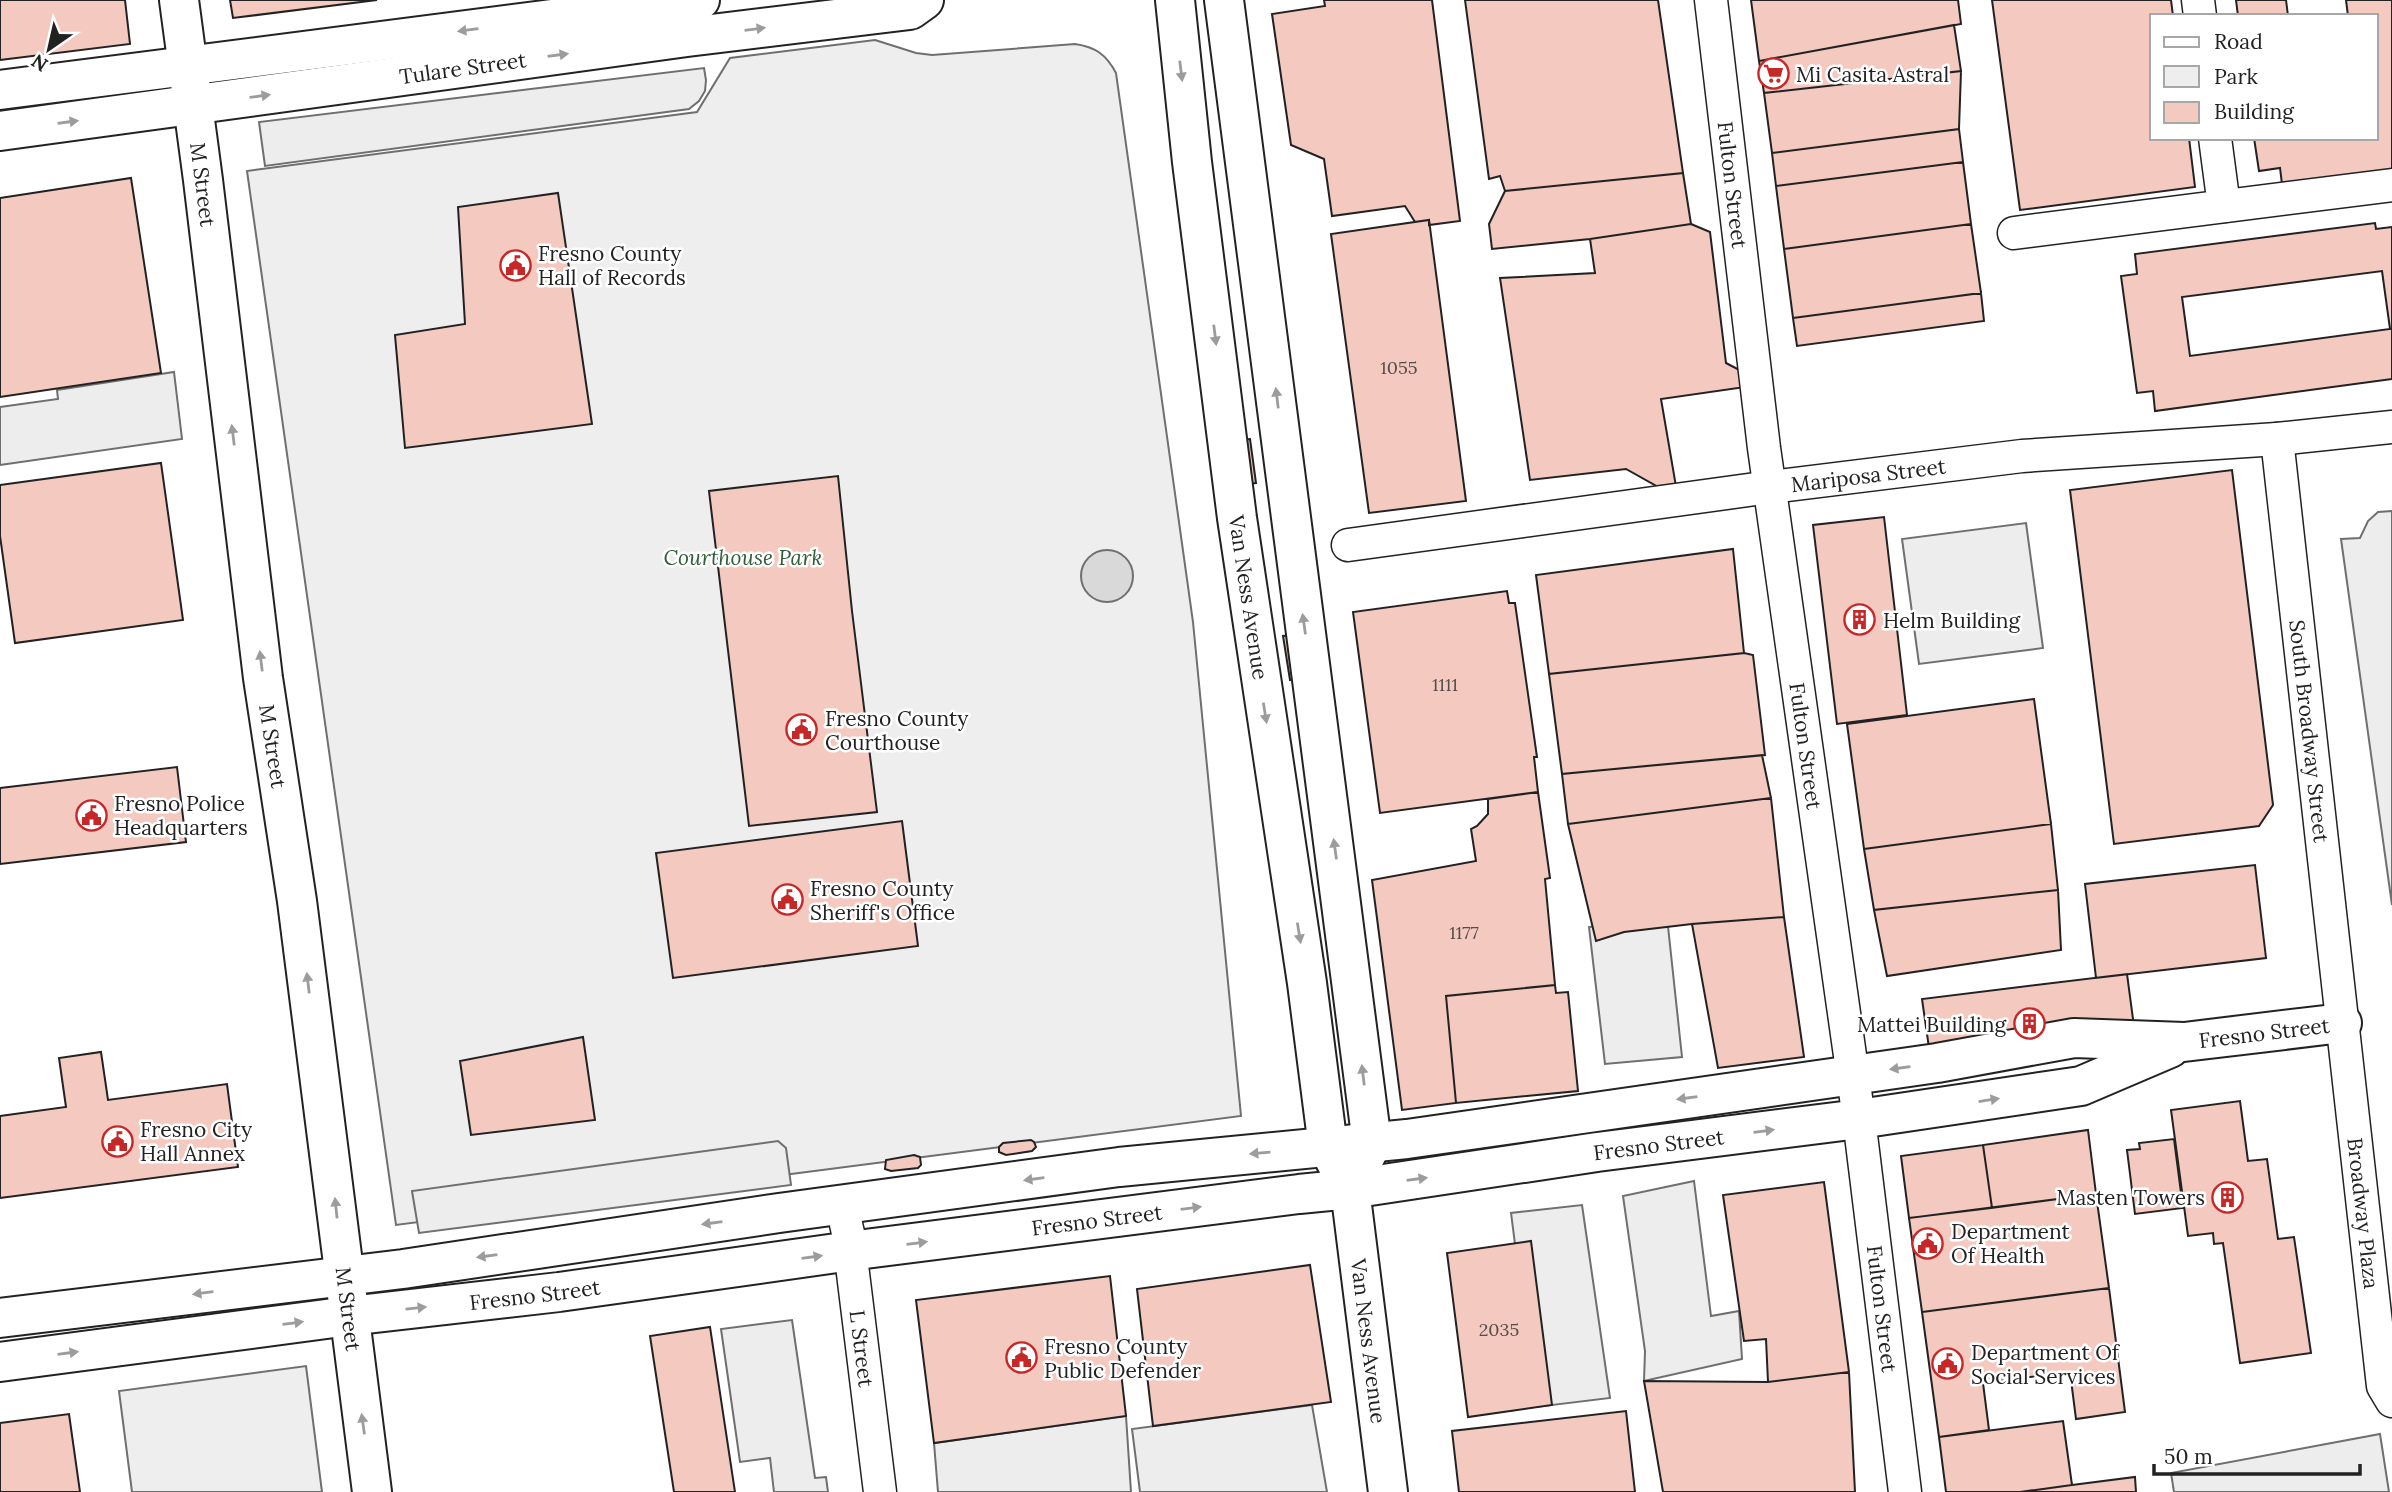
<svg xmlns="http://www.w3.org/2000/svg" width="2392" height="1492" font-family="Lora,serif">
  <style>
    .green { fill: #eee; stroke: #6f6f6f; stroke-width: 2 }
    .parking { fill: #ededed; stroke: #6f6f6f; stroke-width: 2 }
    .water { fill: #d9d9d9; stroke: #6f6f6f; stroke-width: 2 }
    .building { fill: #f3c9c0; stroke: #222; stroke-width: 2; fill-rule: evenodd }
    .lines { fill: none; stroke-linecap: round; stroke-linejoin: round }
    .minor-casing { stroke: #222; stroke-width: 35 }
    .major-casing { stroke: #222; stroke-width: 42 }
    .minor { stroke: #fff; stroke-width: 32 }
    .major { stroke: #fff; stroke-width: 38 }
    .oneway { fill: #9c9c9c }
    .labels { text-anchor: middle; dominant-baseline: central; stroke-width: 5; stroke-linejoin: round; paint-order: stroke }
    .number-label { font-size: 18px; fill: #564c4a }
    .street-label { font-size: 21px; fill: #222; stroke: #fff }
    .poi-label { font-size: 21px; fill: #222; stroke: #fff; text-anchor: start }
    .park-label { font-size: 21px; font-style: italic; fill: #2f5e38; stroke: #fff }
  </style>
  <rect width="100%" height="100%" fill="#fff"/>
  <path class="green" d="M 875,40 L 916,53 L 932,55 L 1075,44 C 1095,47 1106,54 1116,73 L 1193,622 L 1241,1116 L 396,1225 L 247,171 L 697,112 L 730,58 Z
    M 306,1366 L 322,1492 L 132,1492 L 119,1391 Z"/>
  <path class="parking" d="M 704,68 L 706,80 L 705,91 L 699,101 L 689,109 L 265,166 L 259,122 Z
    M 174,372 L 182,439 L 0,465 L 0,407 L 58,399 L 57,390 Z
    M 2392,511 L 2392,905 L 2341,539 L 2360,538 L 2368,521 L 2378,512 Z
    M 2026,523 L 2043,648 L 1919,664 L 1902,539 Z
    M 1667,917 L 1682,1057 L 1605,1064 L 1589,927 Z
    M 778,1141 L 786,1148 L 791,1185 L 419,1233 L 412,1191 Z
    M 1694,1181 L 1711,1316 L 1739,1311 L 1742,1359 L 1644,1381 L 1645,1351 L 1623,1196 Z
    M 1582,1205 L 1610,1398 L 1536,1407 L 1511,1213 Z
    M 792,1320 L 815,1478 L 826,1477 L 828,1492 L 774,1492 L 770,1458 L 740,1462 L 721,1329 Z
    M 1312,1405 L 1327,1492 L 1140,1492 L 1132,1429 Z
    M 1126,1416 L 1131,1492 L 938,1492 L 934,1443 Z
    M 2380,1434 L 2389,1492 L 2174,1492 L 2171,1473 Z"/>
  <path class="water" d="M1081 576a26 26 0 1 1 52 0a26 26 0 1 1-52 0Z"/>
  <path class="building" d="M 0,0 L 125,0 L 130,44 L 0,60 Z
    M 230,0 L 377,0 L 233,18 Z
    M 1324,0 L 1432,0 L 1460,221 L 1429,225 L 1429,220 L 1415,222 L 1405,206 L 1332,216 L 1324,159 L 1291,145 L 1272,14 L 1325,6 Z
    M 1465,0 L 1658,0 L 1683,173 L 1505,191 L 1500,176 L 1489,179 Z
    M 1751,0 L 1958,0 L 1961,24 L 1759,61 Z
    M 1992,0 L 2171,0 L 2173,16 L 2152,16 L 2152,138 L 2189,138 L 2195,187 L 2020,210 Z
    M 2236,0 L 2286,0 L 2288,16 L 2238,16 Z
    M 2346,0 L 2392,0 L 2392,169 L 2282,184 L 2280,168 L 2259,171 L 2254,138 L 2376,138 L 2376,16 L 2348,16 Z
    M 1954,25 L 1961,71 L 1764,93 L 1759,61 Z
    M 1961,71 L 1959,129 L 1772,153 L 1764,93 Z
    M 1959,129 L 1963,162 L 1776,186 L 1772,153 Z
    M 1963,162 L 1971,224 L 1784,249 L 1776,186 Z
    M 1683,173 L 1691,224 L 1590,239 L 1492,249 L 1489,224 L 1505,191 Z
    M 131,178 L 161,373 L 0,397 L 0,198 Z
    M 558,193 L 592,424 L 405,448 L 395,335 L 465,324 L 458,207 Z
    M 1429,220 L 1466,501 L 1369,513 L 1331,234 Z
    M 2375,223 L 2376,229 L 2392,227 L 2392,379 L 2155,411 L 2153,391 L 2137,393 L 2121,276 L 2137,274 L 2135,254 ZM 2382,271 L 2390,329 L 2190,356 L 2182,297 Z
    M 1691,224 L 1710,232 L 1726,363 L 1766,384 L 1661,399 L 1678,498 L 1626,469 L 1530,480 L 1500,278 L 1595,273 L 1590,239 Z
    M 1971,224 L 1981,293 L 1793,318 L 1784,249 Z
    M 1981,293 L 1984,321 L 1797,346 L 1793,318 Z
    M 1250,439 L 1256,483 L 1246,484 L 1240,440 Z
    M 161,463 L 183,620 L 15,643 L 0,536 L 0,485 Z
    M 2232,470 L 2273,805 L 2259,826 L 2114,844 L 2070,490 Z
    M 838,476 L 852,611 L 877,812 L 749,826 L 709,491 Z
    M 1884,517 L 1907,715 L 1837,724 L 1813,525 Z
    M 1733,549 L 1744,653 L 1549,674 L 1536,575 Z
    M 1507,591 L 1509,603 L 1515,603 L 1537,757 L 1534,757 L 1538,792 L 1380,813 L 1353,612 Z
    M 1293,635 L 1300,678 L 1290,680 L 1283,636 Z
    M 1744,653 L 1753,655 L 1765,755 L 1562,774 L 1549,674 Z
    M 2034,699 L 2051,824 L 1864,849 L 1847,724 Z
    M 1762,755 L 1771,798 L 1568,824 L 1562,774 Z
    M 177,767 L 186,842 L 0,864 L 0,788 Z
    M 1538,792 L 1550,878 L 1545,879 L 1555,985 L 1446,996 L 1456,1103 L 1402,1110 L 1372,880 L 1476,861 L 1471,829 L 1477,826 L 1488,814 L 1488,799 Z
    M 1771,798 L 1784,917 L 1692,924 L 1624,932 L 1596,941 L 1568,824 Z
    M 902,821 L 918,946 L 673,978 L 656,853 Z
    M 2051,824 L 2058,890 L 1874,910 L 1864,849 Z
    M 2255,865 L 2266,958 L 2096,978 L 2085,884 Z
    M 2058,890 L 2061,950 L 1887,976 L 1874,910 Z
    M 1784,917 L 1804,1057 L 1718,1068 L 1692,924 Z
    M 2127,974 L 2137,1049 L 1933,1076 L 1922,999 Z
    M 1555,985 L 1556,993 L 1568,992 L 1578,1091 L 1456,1103 L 1446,996 Z
    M 583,1037 L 595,1120 L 471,1135 L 460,1061 Z
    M 101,1052 L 108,1100 L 227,1084 L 238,1167 L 0,1198 L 0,1116 L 66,1107 L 59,1058 Z
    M 2240,1101 L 2248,1161 L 2267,1159 L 2278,1239 L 2294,1237 L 2311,1353 L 2240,1363 L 2223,1243 L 2214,1244 L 2213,1233 L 2188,1236 L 2171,1110 Z
    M 2088,1130 L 2096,1194 L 1992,1208 L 1983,1145 Z
    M 2174,1139 L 2183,1208 L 2135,1214 L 2127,1150 L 2140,1149 L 2139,1143 Z
    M 1031,1140 L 1034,1142 L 1036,1147 L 1032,1151 L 1006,1155 L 999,1152 L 999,1147 L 1003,1143 Z
    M 1983,1145 L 1992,1208 L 1909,1218 L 1901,1156 Z
    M 914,1155 L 920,1157 L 921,1165 L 918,1168 L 891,1171 L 885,1169 L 886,1160 Z
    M 1824,1182 L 1849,1372 L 1768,1382 L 1766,1339 L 1744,1341 L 1723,1195 Z
    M 2096,1194 L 2109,1288 L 1922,1312 L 1909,1218 Z
    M 1531,1241 L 1552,1405 L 1468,1417 L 1447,1253 Z
    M 1310,1265 L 1331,1402 L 1153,1426 L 1137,1289 Z
    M 1110,1276 L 1126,1416 L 934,1443 L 916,1300 Z
    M 2109,1288 L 2125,1412 L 2076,1419 L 2070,1372 L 1983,1383 L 1989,1430 L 1939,1437 L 1922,1312 Z
    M 710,1327 L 735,1492 L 674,1492 L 650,1336 Z
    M 1849,1372 L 1855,1492 L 1663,1492 L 1644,1381 L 1768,1382 Z
    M 1626,1411 L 1635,1492 L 1459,1492 L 1452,1431 Z
    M 69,1414 L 80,1492 L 0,1492 L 0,1423 Z
    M 2063,1421 L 2072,1485 L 2020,1492 L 1946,1492 L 1939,1437 Z
    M 2135,1477 L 2136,1492 L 2020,1492 L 2072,1485 Z"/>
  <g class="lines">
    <defs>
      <g id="minor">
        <path id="s1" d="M 1711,0 L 1764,448 L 1859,1119 L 1905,1492"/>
        <path d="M 2198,0 L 2200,16"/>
        <path d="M 2215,138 L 2224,206"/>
        <path d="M 2014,233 L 2392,185"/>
        <path id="s2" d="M 2277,439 L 2383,1386 L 2392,1401"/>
        <path id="s3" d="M 1348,545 L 1770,487 L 2022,456 L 2277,439 L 2392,427"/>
        <path id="s4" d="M 842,1206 L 848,1233 L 880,1492"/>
      </g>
      <g id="major">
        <path id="s5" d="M 179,0 L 203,180 L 263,678 L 297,901 L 372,1492"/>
        <path id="s6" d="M 1175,0 L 1192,162 L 1237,518 L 1307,983 L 1328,1147 L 1350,1189 L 1388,1492"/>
        <path d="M 1224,0 L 1372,1143 L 1361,1165"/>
        <path d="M 0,90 L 700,0"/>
        <path id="s7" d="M 0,131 L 687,37 L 910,10 L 924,0"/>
        <path id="s8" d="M 0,1318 L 403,1269 L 779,1213 L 1119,1167 L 1407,1139 L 1937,1063 L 2074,1038 L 2184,1042 L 2342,1023"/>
        <path id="s9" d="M 0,1362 L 349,1316 L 559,1292 L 865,1249 L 1299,1194 L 1350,1189 L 1597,1152 L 1859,1119 L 2081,1086 L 2170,1048"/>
      </g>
    </defs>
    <use href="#minor" class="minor-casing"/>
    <use href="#major" class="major-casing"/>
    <use href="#minor" class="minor"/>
    <use href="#major" class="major"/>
  </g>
  <defs><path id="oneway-solid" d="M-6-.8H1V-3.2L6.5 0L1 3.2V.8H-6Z" transform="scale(1.75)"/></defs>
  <g class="oneway">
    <use href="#oneway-solid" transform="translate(755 29) rotate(-7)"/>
    <use href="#oneway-solid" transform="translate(468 30) rotate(173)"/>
    <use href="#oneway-solid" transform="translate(558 55) rotate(-8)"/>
    <use href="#oneway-solid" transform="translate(1181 71) rotate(83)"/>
    <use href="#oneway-solid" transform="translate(260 96) rotate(-8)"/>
    <use href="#oneway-solid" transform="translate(68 122) rotate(-8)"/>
    <use href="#oneway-solid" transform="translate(1215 335) rotate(83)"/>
    <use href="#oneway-solid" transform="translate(1277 398) rotate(-97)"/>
    <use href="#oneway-solid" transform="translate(233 435) rotate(-97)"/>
    <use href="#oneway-solid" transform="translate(1304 624) rotate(-98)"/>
    <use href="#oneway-solid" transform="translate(261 661) rotate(-97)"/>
    <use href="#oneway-solid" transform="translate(1265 713) rotate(81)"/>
    <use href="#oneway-solid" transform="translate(1335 849) rotate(-98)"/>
    <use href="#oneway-solid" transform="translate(1299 933) rotate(81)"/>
    <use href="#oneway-solid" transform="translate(308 983) rotate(-97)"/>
    <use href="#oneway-solid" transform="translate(1900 1068) rotate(172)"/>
    <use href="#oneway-solid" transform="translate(1363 1075) rotate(-97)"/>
    <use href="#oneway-solid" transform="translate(1687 1098) rotate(172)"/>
    <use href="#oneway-solid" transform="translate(1989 1100) rotate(-9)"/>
    <use href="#oneway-solid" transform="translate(1764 1131) rotate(-7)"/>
    <use href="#oneway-solid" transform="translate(1260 1153) rotate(175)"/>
    <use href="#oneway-solid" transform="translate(1034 1179) rotate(172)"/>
    <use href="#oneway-solid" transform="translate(1417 1179) rotate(-8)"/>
    <use href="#oneway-solid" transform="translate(336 1208) rotate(-96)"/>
    <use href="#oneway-solid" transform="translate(1191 1208) rotate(-7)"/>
    <use href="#oneway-solid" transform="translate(712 1223) rotate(172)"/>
    <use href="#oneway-solid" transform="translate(917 1243) rotate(-7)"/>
    <use href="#oneway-solid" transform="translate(487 1256) rotate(172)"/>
    <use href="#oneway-solid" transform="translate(812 1257) rotate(-8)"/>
    <use href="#oneway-solid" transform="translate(203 1293) rotate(173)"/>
    <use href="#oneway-solid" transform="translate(416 1308) rotate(-6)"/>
    <use href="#oneway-solid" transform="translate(293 1323) rotate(-7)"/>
    <use href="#oneway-solid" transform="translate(68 1353) rotate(-8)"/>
    <use href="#oneway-solid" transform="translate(363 1424) rotate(-98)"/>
  </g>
  <defs>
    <symbol id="supermarket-ring" viewBox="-11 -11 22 22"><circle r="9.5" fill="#fff" stroke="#c62828" stroke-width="1.5"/><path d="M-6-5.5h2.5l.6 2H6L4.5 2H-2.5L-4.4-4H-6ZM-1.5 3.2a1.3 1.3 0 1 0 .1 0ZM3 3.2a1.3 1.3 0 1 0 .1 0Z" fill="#c62828"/></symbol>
    <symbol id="civic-ring" viewBox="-11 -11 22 22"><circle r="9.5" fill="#fff" stroke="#c62828" stroke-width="1.5"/><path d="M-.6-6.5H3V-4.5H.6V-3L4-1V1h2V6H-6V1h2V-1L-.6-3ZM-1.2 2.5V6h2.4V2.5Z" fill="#c62828"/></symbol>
    <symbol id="building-ring" viewBox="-11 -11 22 22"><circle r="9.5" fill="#fff" stroke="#c62828" stroke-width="1.5"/><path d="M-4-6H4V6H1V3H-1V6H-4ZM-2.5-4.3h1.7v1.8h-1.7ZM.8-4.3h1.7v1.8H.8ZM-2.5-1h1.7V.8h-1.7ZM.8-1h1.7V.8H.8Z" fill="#c62828"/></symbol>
  </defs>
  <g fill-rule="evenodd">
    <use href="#supermarket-ring" x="1756" y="56" width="35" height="35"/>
    <use href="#civic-ring" x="498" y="248" width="35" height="35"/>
    <use href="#building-ring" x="1842" y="602" width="35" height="35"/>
    <use href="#civic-ring" x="784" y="712" width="35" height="35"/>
    <use href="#civic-ring" x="74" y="798" width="35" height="35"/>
    <use href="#civic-ring" x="770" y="882" width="35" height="35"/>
    <use href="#building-ring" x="2012" y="1006" width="35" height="35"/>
    <use href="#civic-ring" x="100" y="1124" width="35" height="35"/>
    <use href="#building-ring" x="2210" y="1180" width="35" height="35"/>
    <use href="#civic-ring" x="1910" y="1226" width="35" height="35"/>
    <use href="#civic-ring" x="1004" y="1340" width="35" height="35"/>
    <use href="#civic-ring" x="1930" y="1346" width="35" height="35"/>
  </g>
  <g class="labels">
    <g class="number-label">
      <text x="1399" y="367">1055</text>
      <text x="1445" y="684">1111</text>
      <text x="1464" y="932">1177</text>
      <text x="1499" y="1329">2035</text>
    </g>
    <g class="street-label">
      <text stroke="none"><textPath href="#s7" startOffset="467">Tulare Street</textPath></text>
      <text stroke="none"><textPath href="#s5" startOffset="186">M Street</textPath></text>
      <text stroke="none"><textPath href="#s1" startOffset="186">Fulton Street</textPath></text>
      <text stroke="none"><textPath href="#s3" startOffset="525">Mariposa Street</textPath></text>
      <text stroke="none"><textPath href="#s6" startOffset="602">Van Ness Avenue</textPath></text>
      <text stroke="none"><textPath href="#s2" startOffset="294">South Broadway Street</textPath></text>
      <text stroke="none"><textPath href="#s5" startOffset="752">M Street</textPath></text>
      <text stroke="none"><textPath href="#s1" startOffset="752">Fulton Street</textPath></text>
      <text stroke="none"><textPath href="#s8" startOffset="2284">Fresno Street</textPath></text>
      <text stroke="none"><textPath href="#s9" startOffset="1673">Fresno Street</textPath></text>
      <text stroke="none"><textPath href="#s2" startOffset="779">Broadway Plaza</textPath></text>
      <text stroke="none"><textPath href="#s9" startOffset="1106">Fresno Street</textPath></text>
      <text stroke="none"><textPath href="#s9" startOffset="539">Fresno Street</textPath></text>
      <text stroke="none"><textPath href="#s5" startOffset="1320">M Street</textPath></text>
      <text stroke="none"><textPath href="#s1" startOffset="1320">Fulton Street</textPath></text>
      <text stroke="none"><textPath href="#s6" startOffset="1358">Van Ness Avenue</textPath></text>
      <text stroke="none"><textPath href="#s4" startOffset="144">L Street</textPath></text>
    </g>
    <g class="poi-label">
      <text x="1796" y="74">Mi Casita Astral</text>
      <text x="538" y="253">Fresno County<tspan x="538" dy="24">Hall of Records</tspan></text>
      <text x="1883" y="620">Helm Building</text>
      <text x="825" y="718">Fresno County<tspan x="825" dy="24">Courthouse</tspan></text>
      <text x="114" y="803">Fresno Police<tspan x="114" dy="24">Headquarters</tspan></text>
      <text x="810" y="888">Fresno County<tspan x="810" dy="24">Sheriff's Office</tspan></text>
      <text x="2006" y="1024" text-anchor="end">Mattei Building</text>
      <text x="140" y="1129">Fresno City<tspan x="140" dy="24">Hall Annex</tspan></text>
      <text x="2205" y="1197" text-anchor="end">Masten Towers</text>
      <text x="1951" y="1231">Department<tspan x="1951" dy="24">Of Health</tspan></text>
      <text x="1044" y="1346">Fresno County<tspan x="1044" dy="24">Public Defender</tspan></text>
      <text x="1971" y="1352">Department Of<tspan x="1971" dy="24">Social Services</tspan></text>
    </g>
    <g class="park-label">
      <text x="743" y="557">Courthouse Park</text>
    </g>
  </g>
  <rect x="2150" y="14" width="228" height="126" fill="#ffffff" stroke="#a7a7a7" stroke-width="2"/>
  <rect x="2164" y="37" width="35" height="10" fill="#ffffff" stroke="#a7a7a7" stroke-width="2"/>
  <text x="2214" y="49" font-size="21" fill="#222222">Road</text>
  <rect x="2164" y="66" width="35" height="21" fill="#eeeeee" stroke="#a7a7a7" stroke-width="2"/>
  <text x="2214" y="84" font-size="21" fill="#222222">Park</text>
  <rect x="2164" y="102" width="35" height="21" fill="#f3c9c0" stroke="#a7a7a7" stroke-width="2"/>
  <text x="2214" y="119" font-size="21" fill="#222222">Building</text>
  <g transform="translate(49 49) rotate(214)" stroke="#ffffff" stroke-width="5" paint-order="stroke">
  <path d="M0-5L12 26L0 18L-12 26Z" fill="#222222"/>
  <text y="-10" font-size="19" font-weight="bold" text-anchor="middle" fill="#222222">N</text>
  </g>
  <path d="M2154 1464v10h206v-10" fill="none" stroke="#222222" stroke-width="3.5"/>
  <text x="2164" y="1464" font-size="21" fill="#222222" stroke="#ffffff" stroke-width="5" paint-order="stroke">50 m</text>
</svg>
